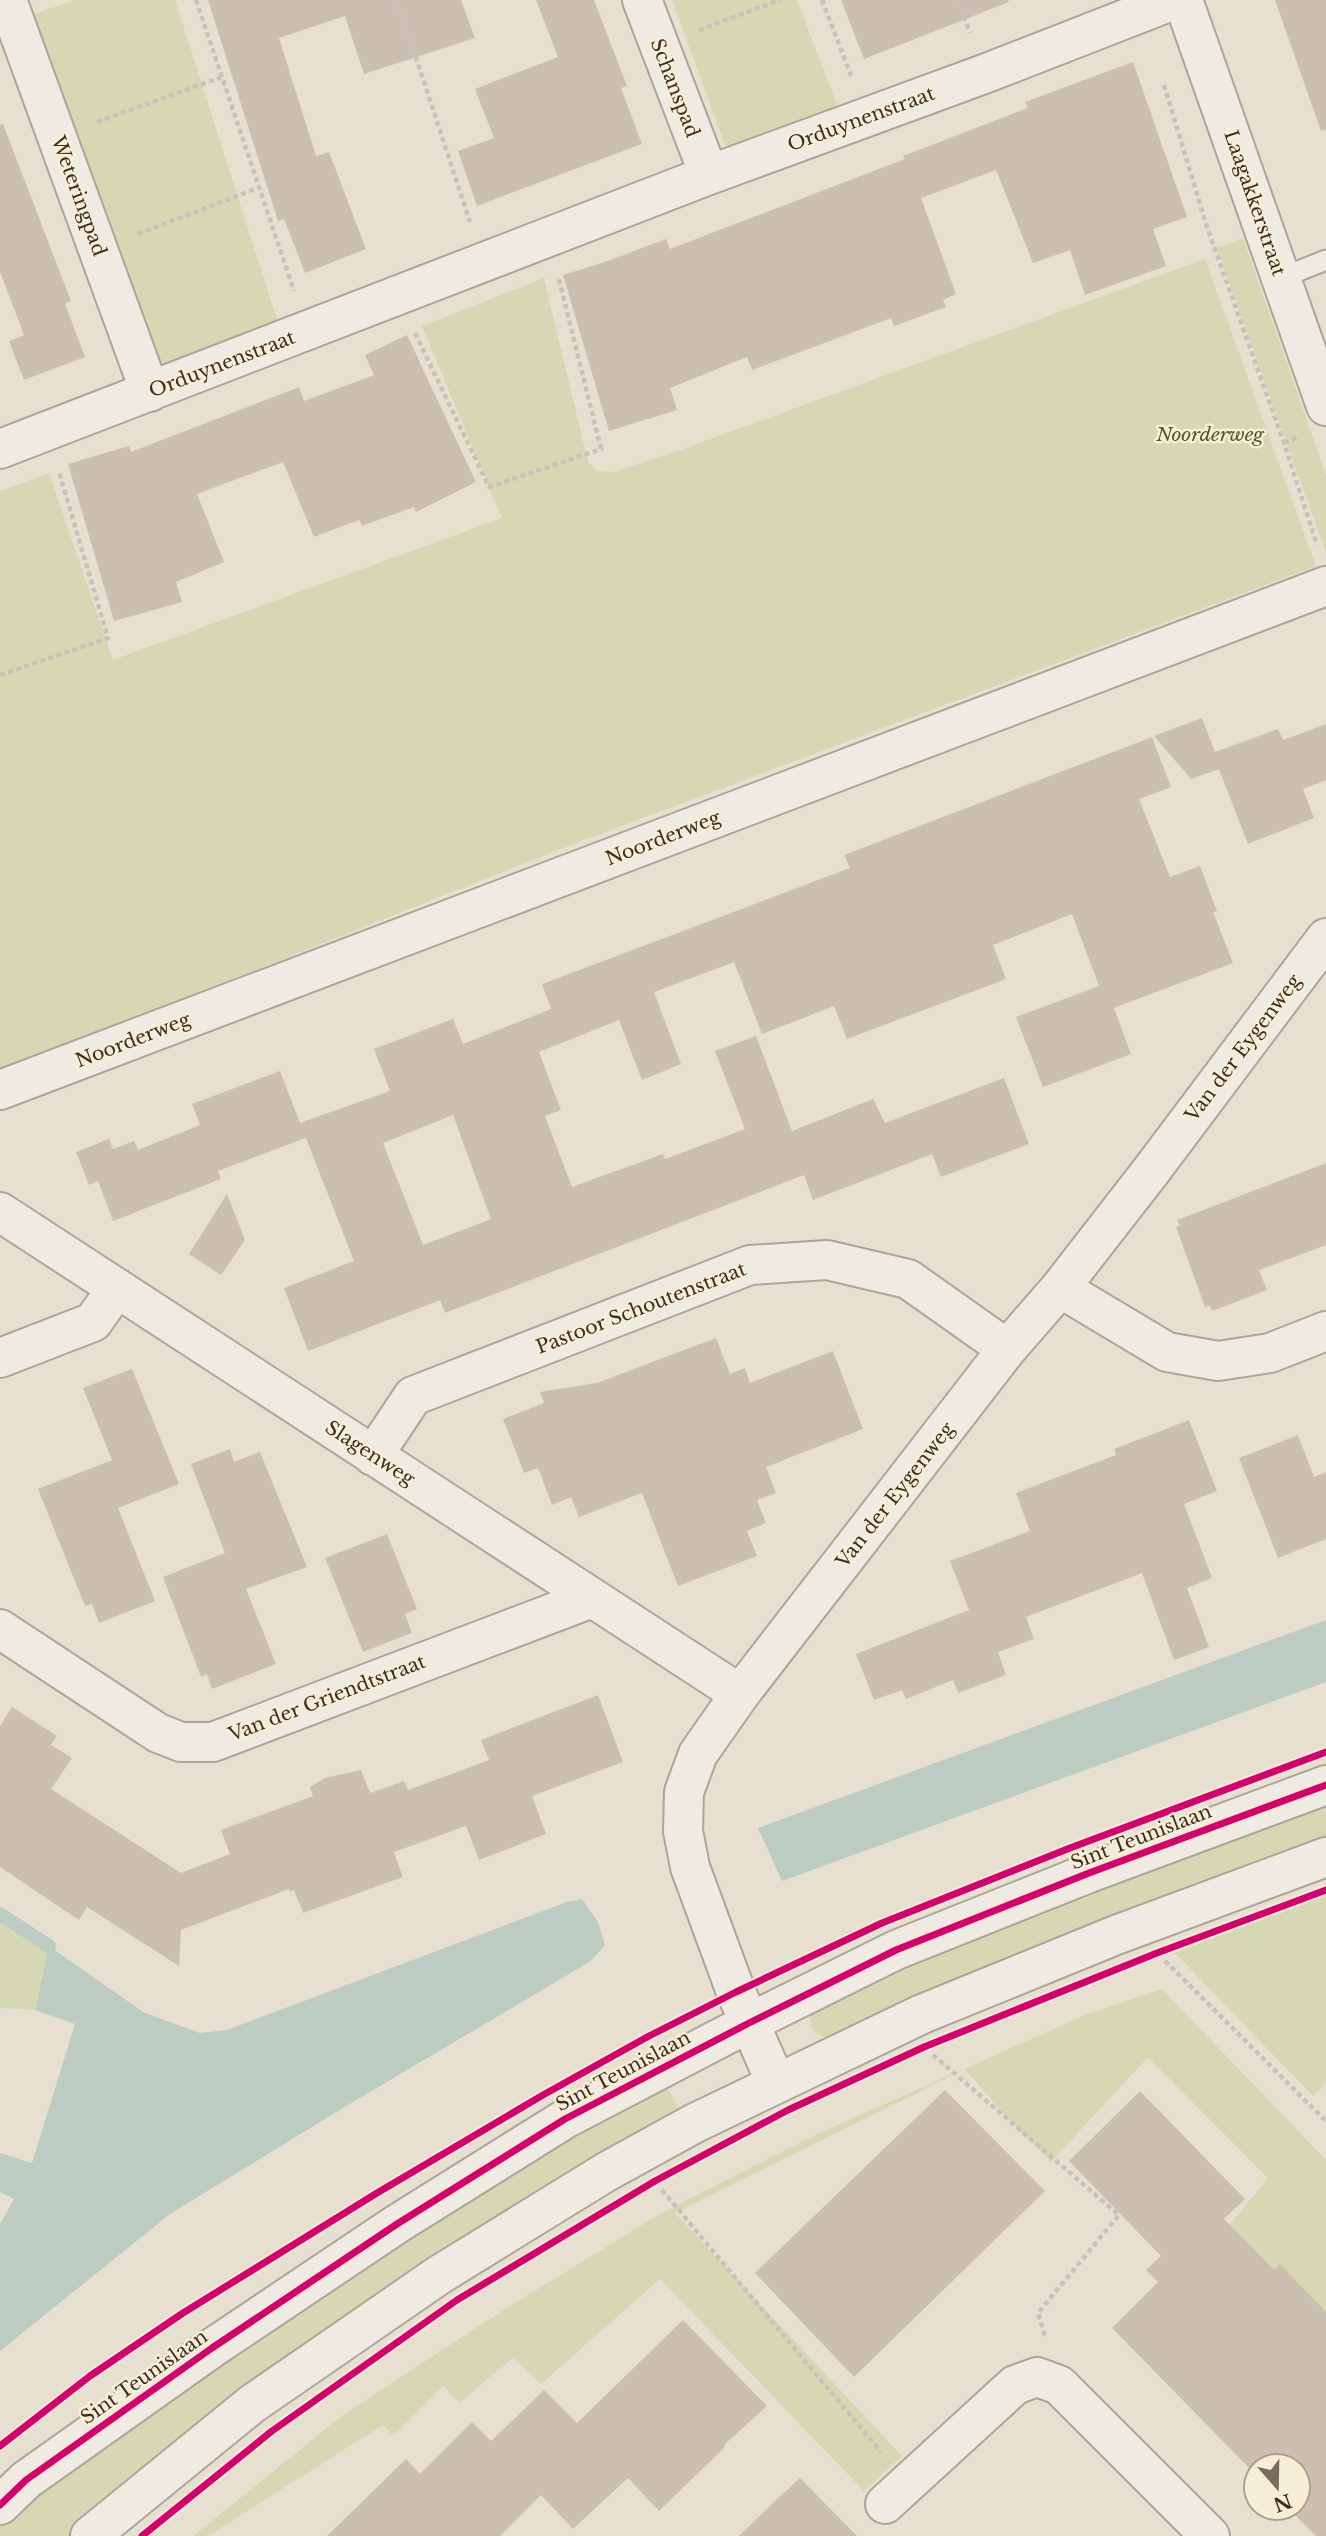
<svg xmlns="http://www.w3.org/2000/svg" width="1326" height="2536" font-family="'Libre Baskerville',serif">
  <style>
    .green { fill: #d6d7b3 }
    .water { fill: #bcccc2 }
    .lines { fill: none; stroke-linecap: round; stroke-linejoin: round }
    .stream { stroke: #bcccc2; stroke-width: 14 }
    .building { fill: #cbbfb2; fill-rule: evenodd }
    .service-casing { stroke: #ada599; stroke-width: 23 }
    .minor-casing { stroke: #ada599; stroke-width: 42 }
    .tertiary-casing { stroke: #ada599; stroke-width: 42 }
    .path { stroke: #c8c2b9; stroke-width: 4.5; stroke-dasharray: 5 3.5; stroke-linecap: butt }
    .service { stroke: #efebe3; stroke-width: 19 }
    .minor { stroke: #efebe3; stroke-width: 38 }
    .tertiary { stroke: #efebe3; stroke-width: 38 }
    .cycleway-casing { stroke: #f7eed8; stroke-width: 11 }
    .cycleway { stroke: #d6006c; stroke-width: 7 }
    .labels { text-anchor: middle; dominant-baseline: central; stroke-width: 5; stroke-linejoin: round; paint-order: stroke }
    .street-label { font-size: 19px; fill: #3d2e20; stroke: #f7eed8 }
    .park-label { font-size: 19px; font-style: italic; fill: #4d5a26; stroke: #f7eed8 }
  </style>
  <rect width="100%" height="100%" fill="#e7e0d1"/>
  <path class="green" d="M 75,0 L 175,0 L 279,326 L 176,368 L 161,366 L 31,15 Z
    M 672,0 L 797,0 L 839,110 L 728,153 Z
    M 1243,238 L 1326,475 L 1326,553 L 1217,248 Z
    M 1205,259 L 1316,566 L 571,845 L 0,1071 L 0,491 L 49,473 L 113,660 L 502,518 L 422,326 L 544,278 L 588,462 L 597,471 L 613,472 L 683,449 Z
    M 1326,1802 L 1326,1842 L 829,2038 C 812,2036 808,2025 812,2009 L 903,1964 Z
    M 1326,1894 L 1326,2083 L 1313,2096 L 1172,1950 Z
    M 0,1914 L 49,1946 L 35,2010 L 0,2008 Z
    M 1162,1989 L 1326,2160 L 1326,2334 L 1227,2228 L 1268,2178 L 1148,2057 L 1051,2162 L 1009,2120 L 965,2069 L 675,2213 L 902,2456 L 864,2491 L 660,2279 L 541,2384 L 513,2358 L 459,2403 L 443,2386 L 393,2436 L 383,2425 L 208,2536 L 193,2536 L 343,2415 L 505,2309 L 665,2211 L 813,2136 L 1083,2016 Z
    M 664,2082 L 681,2113 L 69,2536 L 0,2536 L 0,2527 L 36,2493 L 406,2232 Z"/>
  <path class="water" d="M 1326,1620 L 1326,1682 L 782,1881 L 758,1828 Z
    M 582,1899 L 598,1922 L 605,1945 L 591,1961 L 348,2105 L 170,2214 L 0,2351 L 0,2224 L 14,2199 L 0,2192 L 0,2153 L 32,2163 L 75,2024 L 35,2010 L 49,1946 L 143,2012 L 200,2033 L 227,2030 L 567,1902 Z"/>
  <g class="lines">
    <path class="stream" d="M 0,1914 L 49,1946"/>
  </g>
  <path class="building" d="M 208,0 L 461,0 L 475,38 L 364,74 L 345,16 L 279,38 L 316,156 L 329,152 L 366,249 L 305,273 L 284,219 L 278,221 Z
    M 536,0 L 594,0 L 627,86 L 621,88 L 642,144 L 477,206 L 458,151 L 494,138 L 475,89 L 558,57 Z
    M 841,0 L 1008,0 L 1009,2 L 864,59 Z
    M 1275,0 L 1326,0 L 1326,130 L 1321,131 Z
    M 1133,62 L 1187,217 L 1153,229 L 1166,266 L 1085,295 L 1070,250 L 1033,263 L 996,170 L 921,198 L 956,294 L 943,300 L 946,307 L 894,326 L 891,318 L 752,370 L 747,357 L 670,388 L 677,410 L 609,431 L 563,275 L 608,261 L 666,239 L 670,249 L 905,159 L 903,156 L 1028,108 L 1025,102 Z
    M 3,124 L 71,301 L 65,304 L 85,357 L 24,380 L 9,341 L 24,335 L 0,272 L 0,125 Z
    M 407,335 L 476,482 L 416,512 L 414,507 L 362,526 L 359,520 L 314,537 L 283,462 L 197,494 L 224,562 L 176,582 L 182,602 L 114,621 L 68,464 L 129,446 L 131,452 L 299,387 L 304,401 L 374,375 L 365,355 Z
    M 1202,718 L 1215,752 L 1278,729 L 1283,740 L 1326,724 L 1326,780 L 1303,789 L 1314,818 L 1248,844 L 1219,769 L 1191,779 L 1154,736 Z
    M 1152,737 L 1171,787 L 1139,799 L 1170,877 L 1200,866 L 1217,911 L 1213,912 L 1233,963 L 1114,1008 L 1131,1054 L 1043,1087 L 1016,1017 L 1099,986 L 1072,914 L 993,945 L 1006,979 L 847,1039 L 834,1006 L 762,1034 L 734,962 L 654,992 L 681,1064 L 642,1080 L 619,1020 L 539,1052 L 561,1110 L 545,1116 L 572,1187 L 663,1154 L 665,1159 L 745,1129 L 715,1051 L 756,1036 L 792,1131 L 873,1099 L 885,1123 L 1004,1078 L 1029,1144 L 941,1177 L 932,1154 L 813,1200 L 804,1175 L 445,1313 L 440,1300 L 308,1351 L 284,1288 L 354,1261 L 306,1138 L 218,1171 L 221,1179 L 113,1221 L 98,1181 L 89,1185 L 76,1152 L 109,1139 L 113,1149 L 134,1141 L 138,1150 L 200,1125 L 192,1104 L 280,1071 L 300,1123 L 390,1091 L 374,1049 L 453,1019 L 463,1044 L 551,1009 L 542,984 L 850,868 L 844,855 ZM 453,1115 L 491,1219 L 423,1245 L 383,1143 Z
    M 1326,1163 L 1326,1245 L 1259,1270 L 1267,1290 L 1212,1311 L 1210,1306 L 1205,1307 L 1176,1227 L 1180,1226 L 1177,1220 Z
    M 227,1194 L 245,1240 L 221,1275 L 189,1254 Z
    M 716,1338 L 730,1374 L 745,1368 L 750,1383 L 833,1351 L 863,1429 L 766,1467 L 776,1493 L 757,1500 L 766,1523 L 747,1531 L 757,1556 L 678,1586 L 642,1493 L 579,1517 L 571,1497 L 552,1505 L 538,1468 L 524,1473 L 503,1419 L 544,1403 L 540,1392 L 597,1383 Z
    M 132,1369 L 179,1484 L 118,1508 L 155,1601 L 99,1623 L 92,1604 L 85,1606 L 38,1489 L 112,1460 L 83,1388 Z
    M 1189,1420 L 1217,1491 L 1184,1504 L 1212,1578 L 1187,1588 L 1209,1647 L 1174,1660 L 1142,1573 L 1026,1617 L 1034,1639 L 998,1652 L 1006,1675 L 958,1693 L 953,1680 L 906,1699 L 902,1690 L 874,1700 L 856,1654 L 969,1610 L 950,1561 L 1030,1531 L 1016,1493 L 1116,1455 L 1114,1449 Z
    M 1298,1435 L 1314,1477 L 1326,1472 L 1326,1539 L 1278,1558 L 1239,1458 Z
    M 230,1449 L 234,1462 L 260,1452 L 307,1567 L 246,1589 L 276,1664 L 212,1689 L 207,1674 L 201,1677 L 163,1577 L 225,1553 L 191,1464 Z
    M 387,1534 L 417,1609 L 405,1614 L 412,1633 L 363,1652 L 325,1558 Z
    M 598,1695 L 623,1762 L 532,1796 L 546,1834 L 479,1860 L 466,1826 L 394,1852 L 403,1877 L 303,1913 L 294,1890 L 290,1892 L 289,1889 L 181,1930 L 179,1966 L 87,1907 L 79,1920 L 0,1867 L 0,1726 L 12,1707 L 57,1736 L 51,1745 L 72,1758 L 51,1789 L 181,1873 L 230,1854 L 221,1830 L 313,1796 L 310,1787 L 325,1778 L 361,1770 L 370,1793 L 404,1781 L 408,1790 L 489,1760 L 481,1740 Z
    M 945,2090 L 1045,2191 L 854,2377 L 755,2273 Z
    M 1140,2091 L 1245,2199 L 1224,2219 L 1274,2270 L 1280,2264 L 1326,2312 L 1326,2536 L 1316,2536 L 1288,2508 L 1298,2508 L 1298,2466 L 1256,2466 L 1256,2475 L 1112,2328 L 1158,2282 L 1146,2270 L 1161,2256 L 1069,2161 Z
    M 683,2320 L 767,2406 L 724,2445 L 725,2447 L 659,2511 L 628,2478 L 573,2529 L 541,2495 L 500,2536 L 327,2536 L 406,2459 L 420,2474 L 472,2422 L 491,2441 L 544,2390 L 577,2423 Z
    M 800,2478 L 857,2536 L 739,2536 L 775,2501 Z"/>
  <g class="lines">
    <defs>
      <path id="service" d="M 1281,278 L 1326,260"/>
      <path id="minor" d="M 7,0 L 150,392
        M 642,0 L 709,175
        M 1183,0 L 1326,406
        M 0,449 L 709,175 L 984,74 L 1174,0
        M 0,1090 L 1326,586
        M 0,1212 L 740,1694
        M 1060,1288 L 1167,1352 L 1218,1361 L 1270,1353 L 1326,1331
        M 0,1358 L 93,1322 L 117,1288
        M 373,1456 L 413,1396 L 750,1265 L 827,1260 L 908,1279 L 1007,1349
        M 0,1629 L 158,1733 L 181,1742 L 213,1742 L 592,1598
        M 776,2083 L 736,1992 L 690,1867 L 683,1831 L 684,1792 L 698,1754 L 740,1694 L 1007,1349 L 1060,1288 L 1151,1171 L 1326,938
        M 885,2504 L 1015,2385 L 1037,2377 L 1059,2385 L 1210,2536"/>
      <path id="tertiary" d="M 0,2505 L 26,2480 L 212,2348 L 397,2224 L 565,2119 L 749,2023 L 896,1950 L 1089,1873 L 1326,1785
        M 90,2536 L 252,2404 L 439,2275 L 606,2172 L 695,2123 L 922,2014 L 1116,1935 L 1326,1857"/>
    </defs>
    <use href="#service" class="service-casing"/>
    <use href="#minor" class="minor-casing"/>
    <use href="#tertiary" class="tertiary-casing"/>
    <path class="path" d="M 196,0 L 294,291
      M 397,0 L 470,222
      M 822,0 L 852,78
      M 958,0 L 970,33
      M 699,30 L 780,0
      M 1164,85 L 1206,224 L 1284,443 L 1317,545
      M 97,122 L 222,77
      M 138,234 L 260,187
      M 415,333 L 489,487 L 601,449 L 559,279
      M 1284,443 L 1299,437
      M 0,675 L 108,638 L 59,472
      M 1165,1961 L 1326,2121
      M 933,2055 L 1119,2215 L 1038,2313 L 1045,2337
      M 662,2190 L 881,2452"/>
    <use href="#service" class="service"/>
    <use href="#minor" class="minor"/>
    <use href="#tertiary" class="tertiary"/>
    <defs>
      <path id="cycleway" d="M 0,2446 L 90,2376 L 183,2313 L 377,2193 L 543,2095 L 649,2036 L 736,1992 L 882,1923 L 1070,1848 L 1326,1752
        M 0,2505 L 26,2480 L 212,2348 L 397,2224 L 565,2119 L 749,2023 L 896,1950 L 1089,1873 L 1326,1785
        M 142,2536 L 272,2431 L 457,2300 L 655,2181 L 788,2110 L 924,2047 L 1157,1953 L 1326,1890"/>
    </defs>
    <use href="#cycleway" class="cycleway-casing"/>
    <use href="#cycleway" class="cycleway"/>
  </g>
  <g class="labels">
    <g class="street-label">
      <text transform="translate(675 88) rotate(69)">Schanspad</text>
      <text transform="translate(861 119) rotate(-20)">Orduynenstraat</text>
      <text transform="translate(79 196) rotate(70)">Weteringpad</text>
      <text transform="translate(1255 203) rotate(71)">Laagakkerstraat</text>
      <text transform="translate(222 364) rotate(-21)">Orduynenstraat</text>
      <text transform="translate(663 838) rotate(-21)">Noorderweg</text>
      <text transform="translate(133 1040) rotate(-21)">Noorderweg</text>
      <text transform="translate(1243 1048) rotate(-53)">Van der Eygenweg</text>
      <text transform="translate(641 1308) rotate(-21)">Pastoor Schoutenstraat</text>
      <text transform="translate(370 1453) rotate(33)">Slagenweg</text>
      <text transform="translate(895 1495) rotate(-52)">Van der Eygenweg</text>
      <text transform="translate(327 1698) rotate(-21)">Van der Griendtstraat</text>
      <text transform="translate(1141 1837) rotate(-21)">Sint Teunislaan</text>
      <text transform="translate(623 2071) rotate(-28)">Sint Teunislaan</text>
      <text transform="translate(144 2377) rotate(-35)">Sint Teunislaan</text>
    </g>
    <g class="park-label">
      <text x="1210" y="434">Noorderweg</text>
    </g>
  </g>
  <g transform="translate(1277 2487) rotate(160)"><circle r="33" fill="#f7eed8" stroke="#ada18e" stroke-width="2"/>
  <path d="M0-5L12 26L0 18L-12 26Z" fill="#786c5e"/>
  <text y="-10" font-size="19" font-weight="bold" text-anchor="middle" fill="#3d2e20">N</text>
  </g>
</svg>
